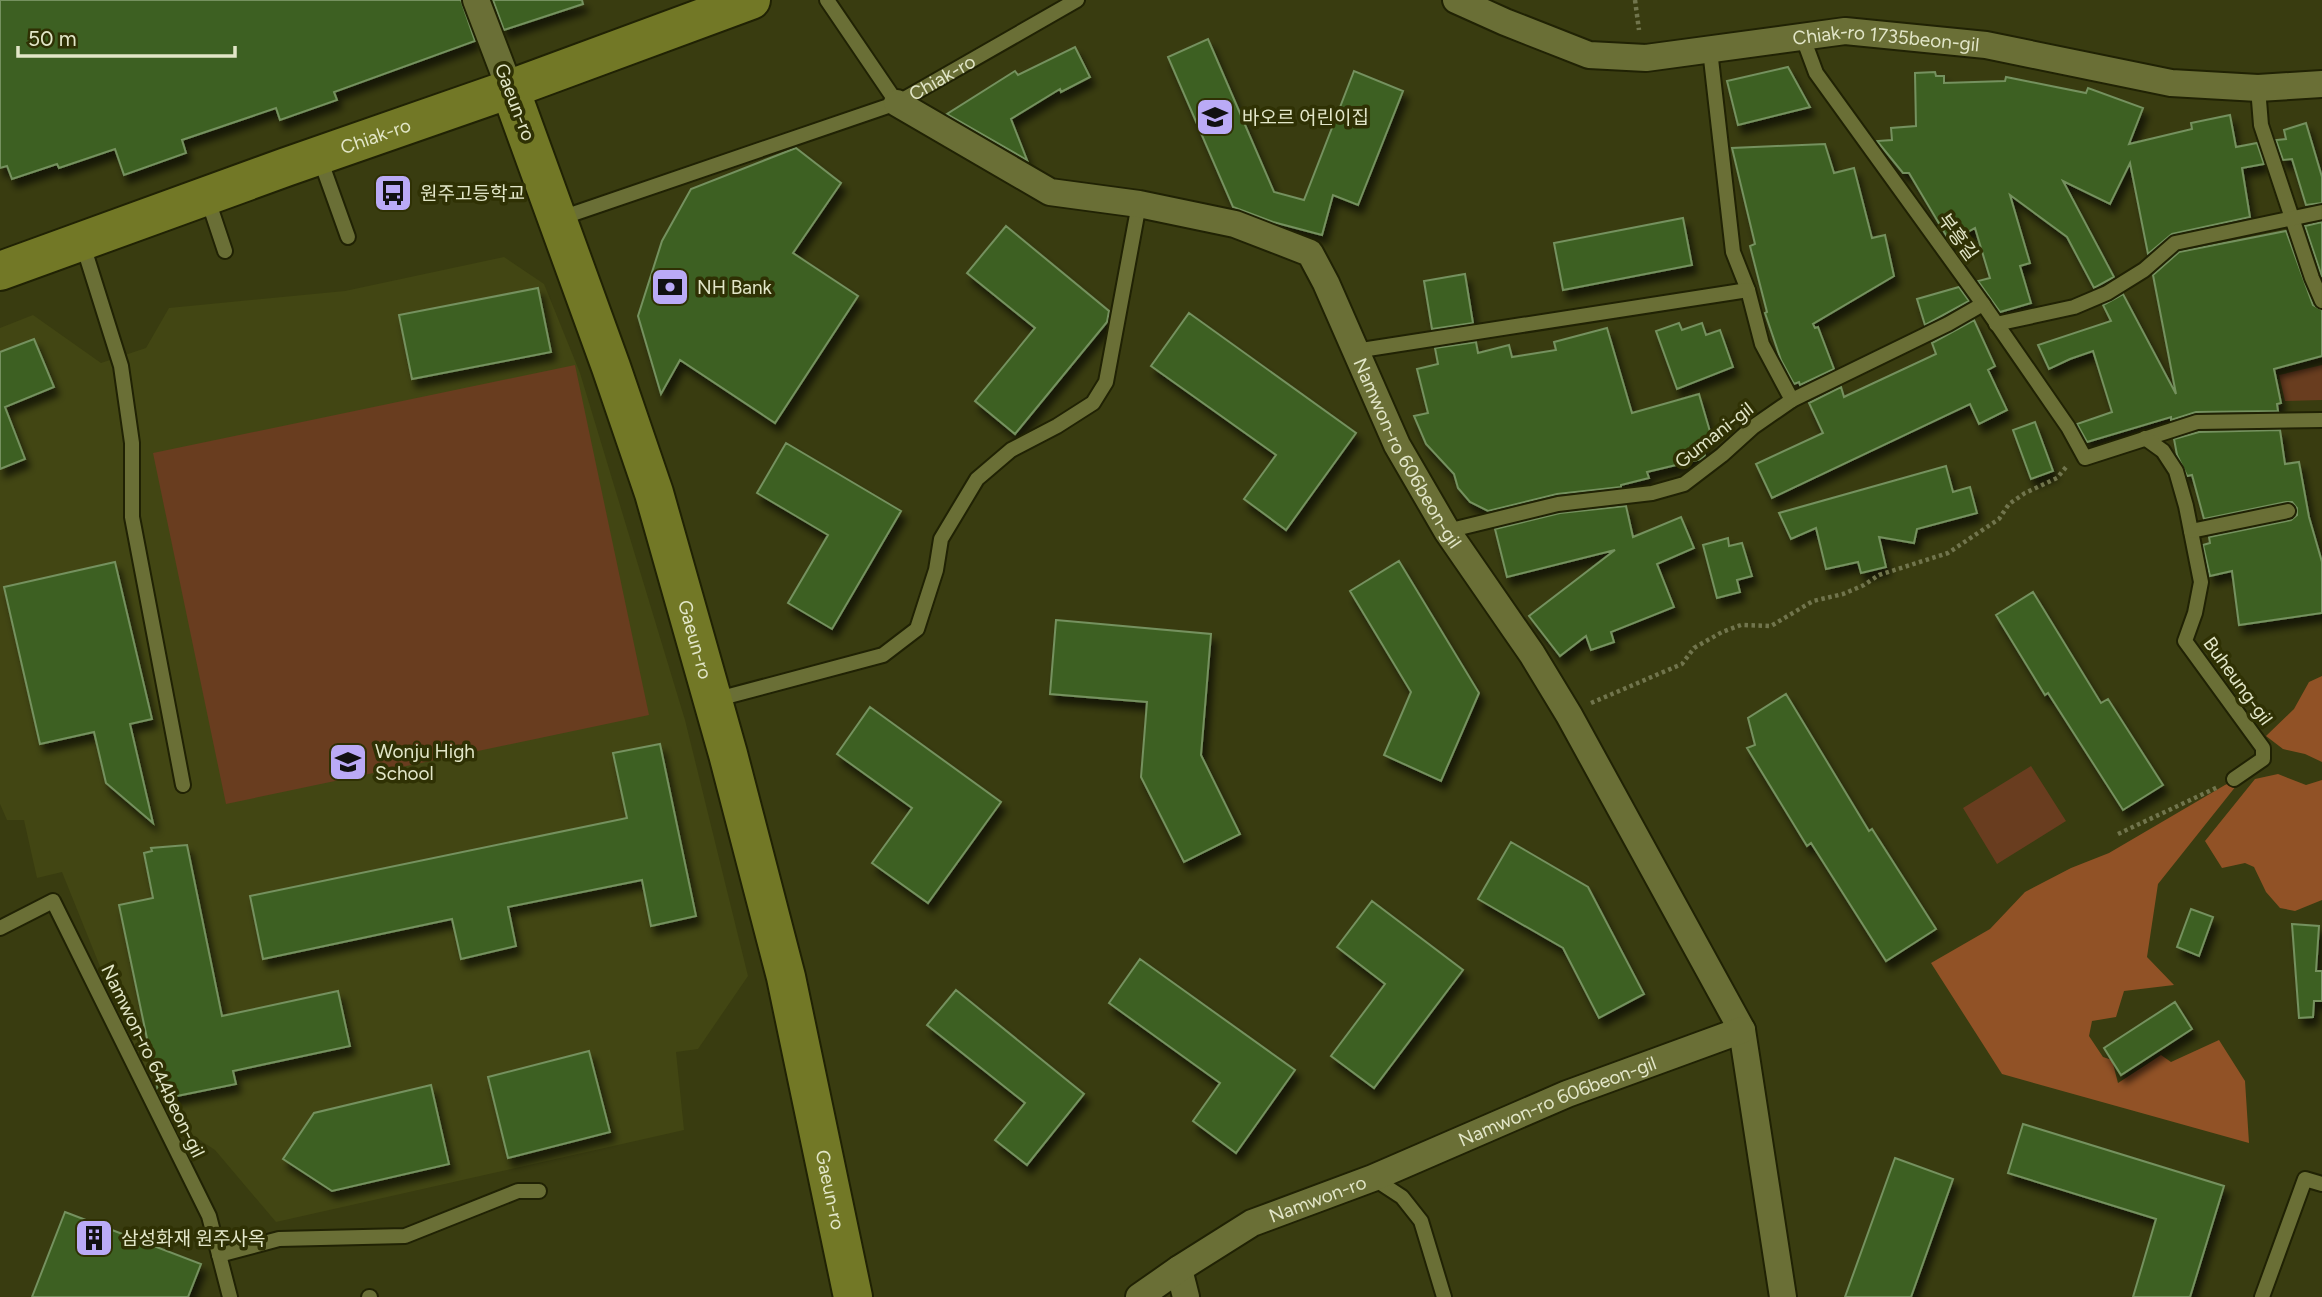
<svg xmlns="http://www.w3.org/2000/svg" width="2322" height="1297" font-family="Figtree,'Noto Sans KR',sans-serif">
  <style>
    .built { fill: #424613 }
    .green { fill: #693d1f }
    .forest { fill: #915226 }
    .building { fill: #3e6121; stroke: #74915f; stroke-width: 2; filter: url(#shadow) }
    .lines { fill: none; stroke-linecap: round; stroke-linejoin: round }
    .lane-casing { stroke: #202204; stroke-width: 18 }
    .street-casing { stroke: #202204; stroke-width: 30 }
    .secondary-casing { stroke: #202204; stroke-width: 42 }
    .path { stroke: #71754d; stroke-width: 4.5; stroke-dasharray: 3.5 3.5; stroke-linecap: butt }
    .lane { stroke: #6a6f36; stroke-width: 14 }
    .street { stroke: #6a6f36; stroke-width: 26 }
    .secondary { stroke: #727826; stroke-width: 38 }
    .labels { text-anchor: middle; dominant-baseline: central; stroke-width: 7; stroke-linejoin: round; paint-order: stroke }
    .street-label { font-size: 19px; fill: #e2e6c8; stroke: #2f3104 }
    .poi-label { font-size: 19px; fill: #e2e6c8; stroke: #2f3104; text-anchor: start }
  </style>
  <defs>
    <filter id="shadow"><feDropShadow dx="4.5" dy="8" stdDeviation="3.5" flood-color="#0009"/></filter>
  </defs>
  <rect width="100%" height="100%" fill="#393c10"/>
  <path class="built" d="M 504,257 L 544,284 L 580,373 L 685,720 L 748,976 L 698,1049 L 676,1052 L 684,1130 L 276,1222 L 215,1150 L 159,1113 L 62,872 L 37,878 L 24,820 L 7,820 L 0,804 L 0,328 L 33,315 L 101,363 L 146,348 L 169,308 L 345,291 Z"/>
  <path class="green" d="M 575,365 L 649,715 L 226,804 L 153,453 Z
    M 2322,365 L 2322,400 L 2285,401 L 2279,375 Z
    M 2031,766 L 2066,821 L 1997,864 L 1963,808 Z"/>
  <path class="forest" d="M 2322,676 L 2322,762 L 2305,754 L 2283,749 L 2266,736 L 2294,709 L 2309,682 Z
    M 2278,774 L 2306,785 L 2322,780 L 2322,900 L 2295,911 L 2280,908 L 2266,892 L 2254,867 L 2245,863 L 2222,868 L 2205,841 L 2255,779 Z
    M 2244,776 L 2158,884 L 2147,957 L 2174,985 L 2124,991 L 2116,1017 L 2092,1021 L 2089,1036 L 2103,1057 L 2112,1060 L 2118,1083 L 2161,1055 L 2171,1062 L 2219,1040 L 2245,1081 L 2249,1143 L 2002,1074 L 1931,963 L 1990,929 L 2025,892 L 2071,868 L 2109,853 L 2225,785 Z"/>
  <path class="building" d="M 0,0 L 461,0 L 475,41 L 334,92 L 337,100 L 280,120 L 276,108 L 182,140 L 186,153 L 124,175 L 115,149 L 59,168 L 57,164 L 12,179 L 7,166 L 0,168 Z
    M 493,0 L 582,0 L 583,4 L 504,30 Z
    M 1208,39 L 1274,192 L 1304,200 L 1354,71 L 1403,91 L 1358,205 L 1333,195 L 1322,235 L 1273,222 L 1233,207 L 1168,57 Z
    M 1075,47 L 1090,77 L 1061,92 L 1060,89 L 1011,119 L 1027,160 L 947,114 L 1015,71 L 1018,75 Z
    M 1788,67 L 1810,107 L 1738,125 L 1727,81 Z
    M 1935,72 L 1936,76 L 1944,76 L 1944,83 L 2005,81 L 2006,77 L 2086,93 L 2088,88 L 2143,108 L 2129,144 L 2192,129 L 2191,123 L 2230,115 L 2236,147 L 2257,143 L 2264,164 L 2242,168 L 2250,217 L 2172,234 L 2148,254 L 2130,163 L 2110,204 L 2063,181 L 2114,277 L 2094,288 L 2067,237 L 2010,195 L 2030,263 L 2020,266 L 2031,303 L 2000,312 L 1978,281 L 1990,278 L 1975,228 L 1950,242 L 1909,173 L 1903,173 L 1877,141 L 1892,140 L 1891,128 L 1916,126 L 1915,73 Z
    M 2306,123 L 2322,177 L 2322,203 L 2306,205 L 2292,159 L 2283,160 L 2276,140 L 2286,139 L 2284,130 Z
    M 1825,144 L 1834,173 L 1854,168 L 1872,238 L 1885,235 L 1894,276 L 1813,324 L 1815,328 L 1818,327 L 1834,369 L 1800,385 L 1799,382 L 1794,384 L 1781,360 L 1765,313 L 1767,312 L 1750,246 L 1755,244 L 1732,148 Z
    M 796,148 L 841,183 L 793,253 L 858,296 L 775,423 L 680,360 L 661,394 L 638,316 L 662,241 L 691,189 Z
    M 1683,218 L 1692,265 L 1563,290 L 1554,243 Z
    M 2322,222 L 2322,277 L 2305,226 Z
    M 1006,226 L 1109,311 L 1107,322 L 1015,434 L 975,401 L 1035,328 L 967,273 Z
    M 2286,231 L 2313,305 L 2322,310 L 2322,356 L 2274,369 L 2281,403 L 2277,404 L 2278,411 L 2196,412 L 2171,420 L 2171,417 L 2087,442 L 2077,424 L 2112,412 L 2093,351 L 2070,359 L 2049,369 L 2038,345 L 2111,321 L 2103,305 L 2123,294 L 2176,394 L 2153,275 L 2179,252 Z
    M 1465,274 L 1473,323 L 1432,329 L 1424,281 Z
    M 1959,287 L 1969,301 L 1925,325 L 1917,299 Z
    M 538,288 L 551,352 L 412,379 L 399,315 Z
    M 1189,313 L 1356,433 L 1286,530 L 1244,499 L 1276,455 L 1151,366 Z
    M 1974,320 L 1995,366 L 1988,370 L 2007,410 L 1979,424 L 1970,404 L 1772,498 L 1756,464 L 1823,433 L 1809,403 L 1841,387 L 1844,397 L 1848,395 L 1936,354 L 1932,343 Z
    M 1679,323 L 1682,330 L 1702,323 L 1706,335 L 1720,330 L 1733,367 L 1677,389 L 1656,331 Z
    M 1607,328 L 1632,413 L 1699,394 L 1711,435 L 1701,441 L 1705,456 L 1701,459 L 1647,472 L 1649,478 L 1621,485 L 1621,487 L 1557,494 L 1488,511 L 1470,502 L 1458,488 L 1454,474 L 1426,444 L 1414,416 L 1428,413 L 1417,369 L 1438,364 L 1435,348 L 1476,342 L 1478,353 L 1509,345 L 1512,357 L 1556,350 L 1554,342 Z
    M 34,339 L 54,387 L 5,407 L 25,459 L 0,469 L 0,352 Z
    M 2035,422 L 2053,471 L 2031,479 L 2013,430 Z
    M 2280,430 L 2285,464 L 2299,462 L 2309,517 L 2322,562 L 2322,613 L 2239,625 L 2232,571 L 2210,576 L 2203,545 L 2210,543 L 2209,537 L 2291,520 L 2297,515 L 2297,508 L 2292,502 L 2286,502 L 2204,519 L 2192,475 L 2187,476 L 2177,455 L 2174,439 L 2199,432 Z
    M 786,443 L 901,511 L 832,629 L 788,603 L 828,535 L 757,493 Z
    M 1946,466 L 1953,492 L 1970,487 L 1977,513 L 1917,529 L 1914,543 L 1879,537 L 1886,567 L 1861,573 L 1858,562 L 1826,569 L 1816,528 L 1791,539 L 1779,513 Z
    M 1626,506 L 1633,537 L 1681,517 L 1694,548 L 1657,564 L 1674,607 L 1611,632 L 1614,642 L 1591,650 L 1586,636 L 1560,656 L 1529,616 L 1615,550 L 1507,577 L 1495,529 L 1560,513 Z
    M 1728,538 L 1729,546 L 1742,543 L 1752,576 L 1737,580 L 1740,592 L 1717,598 L 1703,545 Z
    M 1399,561 L 1479,693 L 1441,781 L 1384,755 L 1411,692 L 1350,591 Z
    M 115,562 L 152,719 L 130,724 L 153,823 L 106,783 L 94,732 L 40,744 L 4,587 Z
    M 2033,592 L 2101,703 L 2108,699 L 2163,785 L 2123,810 L 2048,693 L 2045,695 L 1996,615 Z
    M 1056,620 L 1211,634 L 1201,755 L 1240,834 L 1184,862 L 1141,777 L 1147,702 L 1050,694 Z
    M 1786,694 L 1869,831 L 1872,829 L 1936,929 L 1886,961 L 1811,843 L 1807,846 L 1747,748 L 1755,745 L 1748,718 Z
    M 870,707 L 1001,802 L 928,903 L 872,863 L 912,808 L 837,754 Z
    M 660,744 L 696,916 L 651,926 L 642,880 L 508,907 L 516,946 L 461,959 L 452,919 L 263,959 L 250,896 L 627,818 L 613,753 Z
    M 1511,842 L 1588,887 L 1644,994 L 1599,1018 L 1563,948 L 1478,899 Z
    M 187,845 L 222,1016 L 338,991 L 350,1046 L 233,1071 L 236,1084 L 162,1099 L 158,1091 L 119,905 L 153,898 L 144,853 L 152,851 L 151,848 Z
    M 1372,901 L 1463,970 L 1374,1088 L 1331,1056 L 1385,984 L 1337,947 Z
    M 2191,909 L 2213,917 L 2199,956 L 2177,947 Z
    M 2292,924 L 2319,926 L 2316,971 L 2322,971 L 2322,1001 L 2314,1001 L 2313,1017 L 2299,1018 Z
    M 1140,959 L 1295,1070 L 1236,1153 L 1193,1121 L 1220,1083 L 1109,1003 Z
    M 956,990 L 1084,1094 L 1027,1165 L 995,1140 L 1025,1103 L 927,1025 Z
    M 2175,1002 L 2192,1029 L 2121,1075 L 2104,1048 Z
    M 589,1051 L 610,1132 L 508,1158 L 488,1077 Z
    M 431,1085 L 449,1164 L 332,1191 L 283,1159 L 314,1113 Z
    M 2023,1124 L 2224,1186 L 2190,1297 L 2133,1297 L 2156,1219 L 2008,1173 Z
    M 1895,1158 L 1953,1179 L 1911,1297 L 1845,1297 Z
    M 65,1212 L 201,1264 L 188,1297 L 32,1297 Z"/>
  <g class="lines">
    <defs>
      <g id="lane">
        <path d="M 827,0 L 897,103"/>
        <path d="M 1803,38 L 1816,73 L 1983,304 L 2068,427 L 2085,458 L 2197,422 L 2322,420"/>
        <path d="M 1710,50 L 1733,252 L 1748,290 L 1762,344 L 1792,400"/>
        <path d="M 2258,88 L 2261,125 L 2312,278 L 2322,301"/>
        <path d="M 319,156 L 348,237"/>
        <path d="M 207,197 L 225,251"/>
        <path id="s1" d="M 558,219 L 897,103 L 1077,0"/>
        <path d="M 82,242 L 121,366 L 132,443 L 132,517 L 183,785"/>
        <path d="M 1996,324 L 2074,307 L 2107,293 L 2144,270 L 2175,243 L 2322,212"/>
        <path d="M 1355,351 L 1748,290"/>
        <path d="M 2145,438 L 2163,451 L 2176,471 L 2186,506 L 2201,582 L 2195,613 L 2185,641 L 2263,748 L 2263,759 L 2234,779"/>
        <path d="M 1447,531 L 1558,504 L 1652,493 L 1684,484 L 1722,455 L 1753,427 L 1792,400 L 1948,324 L 1983,304"/>
        <path d="M 2191,531 L 2288,511"/>
        <path d="M 714,700 L 883,655 L 917,629 L 936,570 L 941,539 L 977,479 L 1011,450 L 1057,426 L 1093,403 L 1106,382 L 1139,204"/>
        <path d="M 0,928 L 53,901 L 209,1216 L 230,1297"/>
        <path d="M 1373,1178 L 1402,1197 L 1421,1221 L 1444,1297"/>
        <path d="M 219,1255 L 279,1239 L 405,1236 L 518,1191 L 539,1191"/>
        <path d="M 369,1297 L 370,1297"/>
        <path d="M 2262,1297 L 2305,1179 L 2322,1184"/>
      </g>
      <g id="street">
        <path d="M 476,0 L 510,89"/>
        <path id="s2" d="M 1456,0 L 1505,22 L 1589,55 L 1646,58 L 1845,31 L 1986,45 L 2171,83 L 2258,88 L 2322,84"/>
        <path id="s3" d="M 897,103 L 1050,192 L 1139,204 L 1235,224 L 1310,253 L 1326,283 L 1397,445 L 1447,531 L 1532,654 L 1569,715 L 1742,1030 L 1783,1297"/>
        <path d="M 1179,1269 L 1186,1297"/>
        <path id="s4" d="M 1139,1297 L 1179,1269 L 1252,1223 L 1373,1178 L 1567,1094 L 1742,1030"/>
      </g>
      <g id="secondary">
        <path id="s5" d="M 510,89 L 611,367 L 654,493 L 728,754 L 786,977 L 853,1297"/>
        <path id="s6" d="M 0,271 L 286,167 L 510,89 L 751,0"/>
      </g>
    </defs>
    <use href="#lane" class="lane-casing"/>
    <use href="#street" class="street-casing"/>
    <use href="#secondary" class="secondary-casing"/>
    <path class="path" d="M 1635,0 L 1639,30
      M 1591,703 L 1682,664 L 1694,648 L 1722,632 L 1741,625 L 1771,626 L 1813,601 L 1843,594 L 1864,585 L 1879,575 L 1948,553 L 1999,519 L 2009,504 L 2025,493 L 2057,478 L 2067,466
      M 2118,834 L 2218,787"/>
    <use href="#lane" class="lane"/>
    <use href="#street" class="street"/>
    <use href="#secondary" class="secondary"/>
  </g>
  <defs>
    <symbol id="school-square" viewBox="-11 -11 22 22"><rect x="-9" y="-9" width="18" height="18" rx="4" fill="#baaaf6" stroke="#2f3104"/><path d="M0-5L7-2L0 1L-7-2ZM-4 1L0 2.5L4 1V4Q0 6-4 4Z" fill="#111"/></symbol>
    <symbol id="bus-square" viewBox="-11 -11 22 22"><rect x="-9" y="-9" width="18" height="18" rx="4" fill="#baaaf6" stroke="#2f3104"/><path d="M-5-6H5V4H4V6H2V4H-2V6H-4V4H-5ZM-3.5-4V0h7V-4ZM-3.5 1.2v1.5H-2V1.2ZM2 1.2v1.5H3.5V1.2Z" fill="#111"/></symbol>
    <symbol id="bank-square" viewBox="-11 -11 22 22"><rect x="-9" y="-9" width="18" height="18" rx="4" fill="#baaaf6" stroke="#2f3104"/><path d="M-6-4H6V4H-6ZM0-2.3a2.3 2.3 0 1 0 0 4.6a2.3 2.3 0 1 0 0-4.6Z" fill="#111"/></symbol>
    <symbol id="building-square" viewBox="-11 -11 22 22"><rect x="-9" y="-9" width="18" height="18" rx="4" fill="#baaaf6" stroke="#2f3104"/><path d="M-4-6H4V6H1V3H-1V6H-4ZM-2.5-4.3h1.7v1.8h-1.7ZM.8-4.3h1.7v1.8H.8ZM-2.5-1h1.7V.8h-1.7ZM.8-1h1.7V.8H.8Z" fill="#111"/></symbol>
  </defs>
  <g fill-rule="evenodd">
    <use href="#school-square" x="1193" y="95" width="44" height="44"/>
    <use href="#bus-square" x="371" y="171" width="44" height="44"/>
    <use href="#bank-square" x="648" y="265" width="44" height="44"/>
    <use href="#school-square" x="326" y="740" width="44" height="44"/>
    <use href="#building-square" x="72" y="1216" width="44" height="44"/>
  </g>
  <g class="labels">
    <g class="street-label">
      <text stroke="none"><textPath href="#s2" startOffset="443">Chiak-ro 1735beon-gil</textPath></text>
      <text stroke="none"><textPath href="#s1" startOffset="410">Chiak-ro</textPath></text>
      <text transform="translate(515 102) rotate(69)">Gaeun-ro</text>
      <text stroke="none"><textPath href="#s6" startOffset="399">Chiak-ro</textPath></text>
      <text transform="translate(1958 237) rotate(54)">부흥길</text>
      <text transform="translate(1714 435) rotate(-38)">Gumani-gil</text>
      <text stroke="none"><textPath href="#s3" startOffset="668">Namwon-ro 606beon-gil</textPath></text>
      <text stroke="none"><textPath href="#s5" startOffset="581">Gaeun-ro</textPath></text>
      <text transform="translate(2238 681) rotate(54)">Buheung-gil</text>
      <text transform="translate(153 1061) rotate(64)">Namwon-ro 644beon-gil</text>
      <text stroke="none"><textPath href="#s4" startOffset="464">Namwon-ro 606beon-gil</textPath></text>
      <text stroke="none"><textPath href="#s5" startOffset="1148">Gaeun-ro</textPath></text>
      <text stroke="none"><textPath href="#s4" startOffset="205">Namwon-ro</textPath></text>
    </g>
    <g class="poi-label">
      <text x="1242" y="117">바오르 어린이집</text>
      <text x="420" y="193">원주고등학교</text>
      <text x="697" y="287">NH Bank</text>
      <text x="375" y="751">Wonju High<tspan x="375" dy="22">School</tspan></text>
      <text x="121" y="1238">삼성화재 원주사옥</text>
    </g>
  </g>
  <path d="M18 46v10h217v-10" fill="none" stroke="#e2e6c8" stroke-width="3.5"/>
  <text x="28" y="46" font-size="21" fill="#e2e6c8" stroke="#2f3104" stroke-width="5" paint-order="stroke">50 m</text>
</svg>
